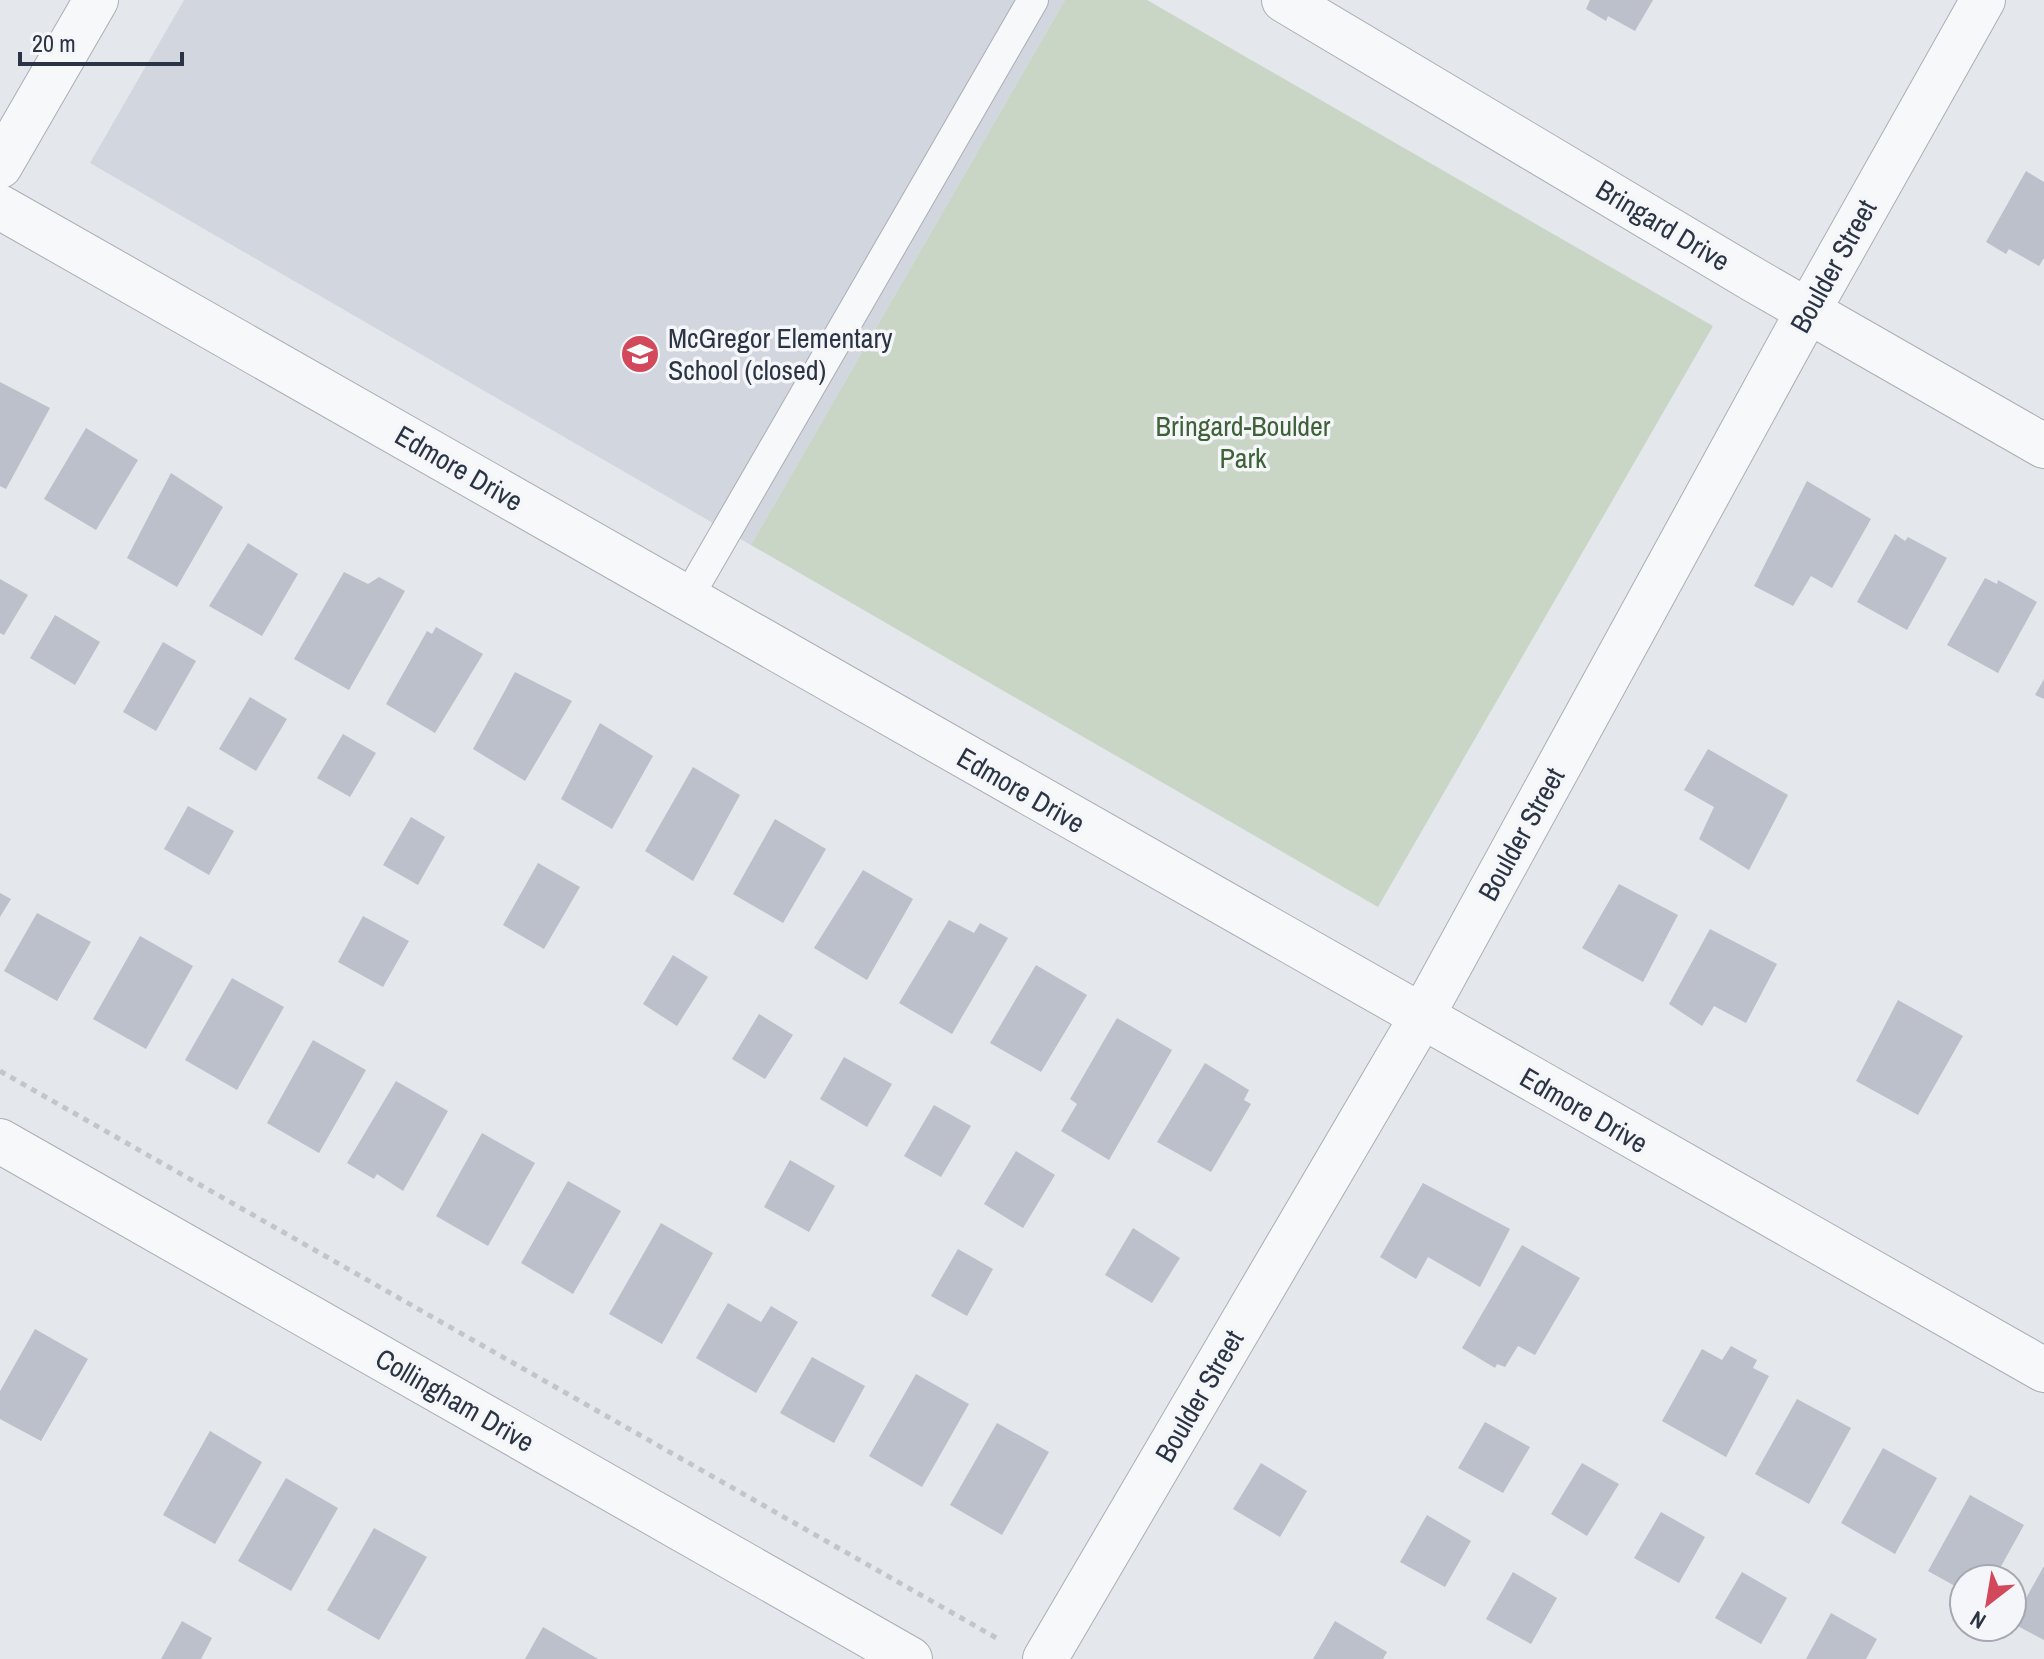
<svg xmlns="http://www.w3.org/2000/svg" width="2044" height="1659" font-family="'Archivo Narrow',sans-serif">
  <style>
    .built { fill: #d2d6de }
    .green { fill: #c9d6c5 }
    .building { fill: #bbc0ca }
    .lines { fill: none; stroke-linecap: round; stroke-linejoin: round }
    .service-casing { stroke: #a9aeb7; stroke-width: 32 }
    .minor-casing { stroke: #a9aeb7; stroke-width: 46 }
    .path { stroke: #c2c5cb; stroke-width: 5; stroke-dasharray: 6 6; stroke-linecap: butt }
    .service { stroke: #f7f8fa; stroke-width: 30 }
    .minor { stroke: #f7f8fa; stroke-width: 44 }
    .labels { text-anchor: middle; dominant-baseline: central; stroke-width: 7; stroke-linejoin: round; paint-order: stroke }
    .street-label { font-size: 28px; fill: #2b3445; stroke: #f4f6f9 }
    .poi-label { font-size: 28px; fill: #2b3445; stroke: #f4f6f9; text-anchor: start }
    .park-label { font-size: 28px; fill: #3f6138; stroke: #f4f6f9 }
  </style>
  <rect width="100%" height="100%" fill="#e4e7ec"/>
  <path class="built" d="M 184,0 L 1065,0 L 751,545 L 90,163 Z"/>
  <path class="green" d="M 1065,0 L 1147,0 L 1713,326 L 1378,907 L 751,545 Z"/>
  <path class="building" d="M 1590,0 L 1653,0 L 1635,31 L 1608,16 L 1606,21 L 1586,9 Z
    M 2026,171 L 2044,182 L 2044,258 L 2039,266 L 2009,249 L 2006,254 L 1986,242 Z
    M 0,382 L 50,408 L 6,489 L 0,486 Z
    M 86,428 L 138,460 L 96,530 L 44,499 Z
    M 171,473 L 223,507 L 177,587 L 127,558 Z
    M 1807,481 L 1871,519 L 1832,588 L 1811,576 L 1793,606 L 1754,586 Z
    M 1895,534 L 1905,541 L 1908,537 L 1947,558 L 1907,630 L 1857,602 Z
    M 248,543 L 298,574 L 262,636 L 209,606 Z
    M 344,572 L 368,584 L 379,577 L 405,591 L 349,690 L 294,659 Z
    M 1985,578 L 1997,584 L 1998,580 L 2037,602 L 1998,673 L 1947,645 Z
    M 0,579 L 28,595 L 4,635 L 0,633 Z
    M 55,615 L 100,642 L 75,685 L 30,658 Z
    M 436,627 L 483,654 L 435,733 L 386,704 L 427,631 L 432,634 Z
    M 163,642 L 196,661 L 156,731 L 123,712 Z
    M 515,672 L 572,701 L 525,781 L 473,749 Z
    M 2044,679 L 2044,699 L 2035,695 Z
    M 250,697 L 287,719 L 256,771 L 219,749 Z
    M 600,723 L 653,756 L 612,829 L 561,799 Z
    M 343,734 L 376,753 L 350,797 L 317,778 Z
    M 1708,749 L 1788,795 L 1749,870 L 1699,839 L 1714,807 L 1684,790 Z
    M 693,767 L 740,795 L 693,881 L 645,851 Z
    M 188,806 L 234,831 L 209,875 L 164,849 Z
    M 411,817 L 445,837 L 418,885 L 383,865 Z
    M 775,819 L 826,849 L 783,923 L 733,894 Z
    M 538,863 L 580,887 L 544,949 L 503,925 Z
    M 863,870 L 913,899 L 867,980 L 814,948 Z
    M 1619,884 L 1678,915 L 1643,982 L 1582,948 Z
    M 0,893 L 11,899 L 0,917 Z
    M 37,913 L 91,942 L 57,1001 L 4,971 Z
    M 363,916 L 409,941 L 383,987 L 338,962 Z
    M 949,920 L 974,933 L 980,923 L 1008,938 L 952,1034 L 899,1003 Z
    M 1710,929 L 1777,964 L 1746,1023 L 1714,1006 L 1702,1026 L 1669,1004 Z
    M 140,936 L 193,966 L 146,1049 L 93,1019 Z
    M 673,955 L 708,977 L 677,1026 L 643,1004 Z
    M 1036,965 L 1087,995 L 1041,1072 L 990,1043 Z
    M 232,978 L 284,1007 L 237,1090 L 185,1060 Z
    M 1898,1000 L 1963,1036 L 1918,1115 L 1856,1081 Z
    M 759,1014 L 793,1035 L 765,1079 L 732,1059 Z
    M 1117,1018 L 1172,1050 L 1109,1160 L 1061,1131 L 1077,1104 L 1070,1099 Z
    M 313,1040 L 366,1070 L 319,1153 L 267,1123 Z
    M 844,1057 L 892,1084 L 867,1127 L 820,1099 Z
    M 1205,1063 L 1249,1090 L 1244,1100 L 1251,1104 L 1211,1172 L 1157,1142 Z
    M 396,1081 L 448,1111 L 403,1191 L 377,1174 L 374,1179 L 347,1163 Z
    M 934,1105 L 971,1126 L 941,1177 L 904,1156 Z
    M 482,1133 L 535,1163 L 488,1246 L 436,1216 Z
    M 1016,1151 L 1055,1175 L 1023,1228 L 984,1204 Z
    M 790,1160 L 835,1186 L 809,1232 L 764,1207 Z
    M 568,1181 L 621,1211 L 573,1294 L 521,1263 Z
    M 1423,1183 L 1510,1229 L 1480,1287 L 1428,1257 L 1416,1279 L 1380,1257 Z
    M 661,1223 L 713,1253 L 662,1344 L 609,1314 Z
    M 1133,1228 L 1180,1258 L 1152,1303 L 1105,1275 Z
    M 1522,1245 L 1580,1278 L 1535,1355 L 1518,1346 L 1505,1367 L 1497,1364 L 1495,1368 L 1462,1348 Z
    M 958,1249 L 993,1269 L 967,1316 L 931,1296 Z
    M 728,1303 L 761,1322 L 771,1306 L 798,1322 L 756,1393 L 696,1358 Z
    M 35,1329 L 88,1359 L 41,1441 L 0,1419 L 0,1391 Z
    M 1731,1346 L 1757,1360 L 1753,1368 L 1769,1376 L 1726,1457 L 1662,1421 L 1702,1349 L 1722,1360 Z
    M 812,1357 L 865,1386 L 834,1443 L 780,1413 Z
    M 916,1374 L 969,1404 L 922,1487 L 869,1456 Z
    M 1797,1399 L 1851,1428 L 1809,1504 L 1755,1474 Z
    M 1485,1422 L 1530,1447 L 1503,1493 L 1458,1468 Z
    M 997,1423 L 1049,1452 L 1002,1535 L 950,1505 Z
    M 210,1431 L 262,1462 L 215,1544 L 163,1515 Z
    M 1883,1448 L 1937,1478 L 1895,1554 L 1841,1523 Z
    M 1261,1463 L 1307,1491 L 1280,1537 L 1233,1509 Z
    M 1582,1463 L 1619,1484 L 1587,1536 L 1551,1514 Z
    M 286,1478 L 338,1508 L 291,1591 L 238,1561 Z
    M 1970,1495 L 2024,1525 L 1994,1579 L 1964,1579 L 1964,1591 L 1928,1571 Z
    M 1661,1512 L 1705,1537 L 1679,1583 L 1634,1558 Z
    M 1427,1515 L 1471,1541 L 1445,1587 L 1400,1562 Z
    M 374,1528 L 427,1557 L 379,1640 L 327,1610 Z
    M 2044,1566 L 2044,1640 L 2012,1623 Z
    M 1513,1572 L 1557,1598 L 1531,1644 L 1486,1619 Z
    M 1742,1572 L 1787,1598 L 1761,1644 L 1715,1618 Z
    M 1831,1613 L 1877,1639 L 1866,1659 L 1806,1659 Z
    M 182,1621 L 212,1638 L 201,1659 L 161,1659 Z
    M 1335,1621 L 1387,1652 L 1383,1659 L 1313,1659 Z
    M 543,1627 L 598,1659 L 525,1659 Z"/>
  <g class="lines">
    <defs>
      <path id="service" d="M 687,599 L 1033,0"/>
      <path id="minor" d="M 1284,0 L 1754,280 L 2044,446
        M 0,166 L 96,0
        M 0,207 L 2044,1370
        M 0,1141 L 910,1659
        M 1045,1659 L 1421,1018 L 1808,311 L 1983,0"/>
    </defs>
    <use href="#service" class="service-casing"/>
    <use href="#minor" class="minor-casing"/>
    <path class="path" d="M 0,1071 L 1000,1640"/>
    <use href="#service" class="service"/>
    <use href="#minor" class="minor"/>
  </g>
  <defs>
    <symbol id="school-disc" viewBox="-11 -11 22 22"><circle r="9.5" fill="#d1495b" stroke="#f4f6f9"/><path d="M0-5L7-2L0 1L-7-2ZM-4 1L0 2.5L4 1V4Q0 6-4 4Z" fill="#fff"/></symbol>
  </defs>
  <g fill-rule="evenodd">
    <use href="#school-disc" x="618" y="332" width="44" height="44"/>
  </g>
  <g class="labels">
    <g class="street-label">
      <text transform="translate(1663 225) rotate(31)">Bringard Drive</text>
      <text transform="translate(1833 266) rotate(-61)">Boulder Street</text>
      <text transform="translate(459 468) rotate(30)">Edmore Drive</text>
      <text transform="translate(1021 790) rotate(30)">Edmore Drive</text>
      <text transform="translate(1521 834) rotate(-61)">Boulder Street</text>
      <text transform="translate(1584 1110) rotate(30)">Edmore Drive</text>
      <text transform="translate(1199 1396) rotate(-60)">Boulder Street</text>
      <text transform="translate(455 1400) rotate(30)">Collingham Drive</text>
    </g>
    <g class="poi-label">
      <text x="668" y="338">McGregor Elementary<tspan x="668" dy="32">School (closed)</tspan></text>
    </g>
    <g class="park-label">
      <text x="1243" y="426">Bringard-Boulder<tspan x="1243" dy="32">Park</tspan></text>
    </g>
  </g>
  <g transform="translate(1988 1603) rotate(211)"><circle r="38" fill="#f4f6f9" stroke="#a4a8b1" stroke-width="2"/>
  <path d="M0-6L14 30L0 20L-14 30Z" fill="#d1495b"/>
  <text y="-12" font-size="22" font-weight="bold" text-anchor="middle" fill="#2b3445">N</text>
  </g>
  <path d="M20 52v12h162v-12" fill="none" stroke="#2b3445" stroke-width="4"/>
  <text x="32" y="52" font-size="24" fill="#2b3445" stroke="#f4f6f9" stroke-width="6" paint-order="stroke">20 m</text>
</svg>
